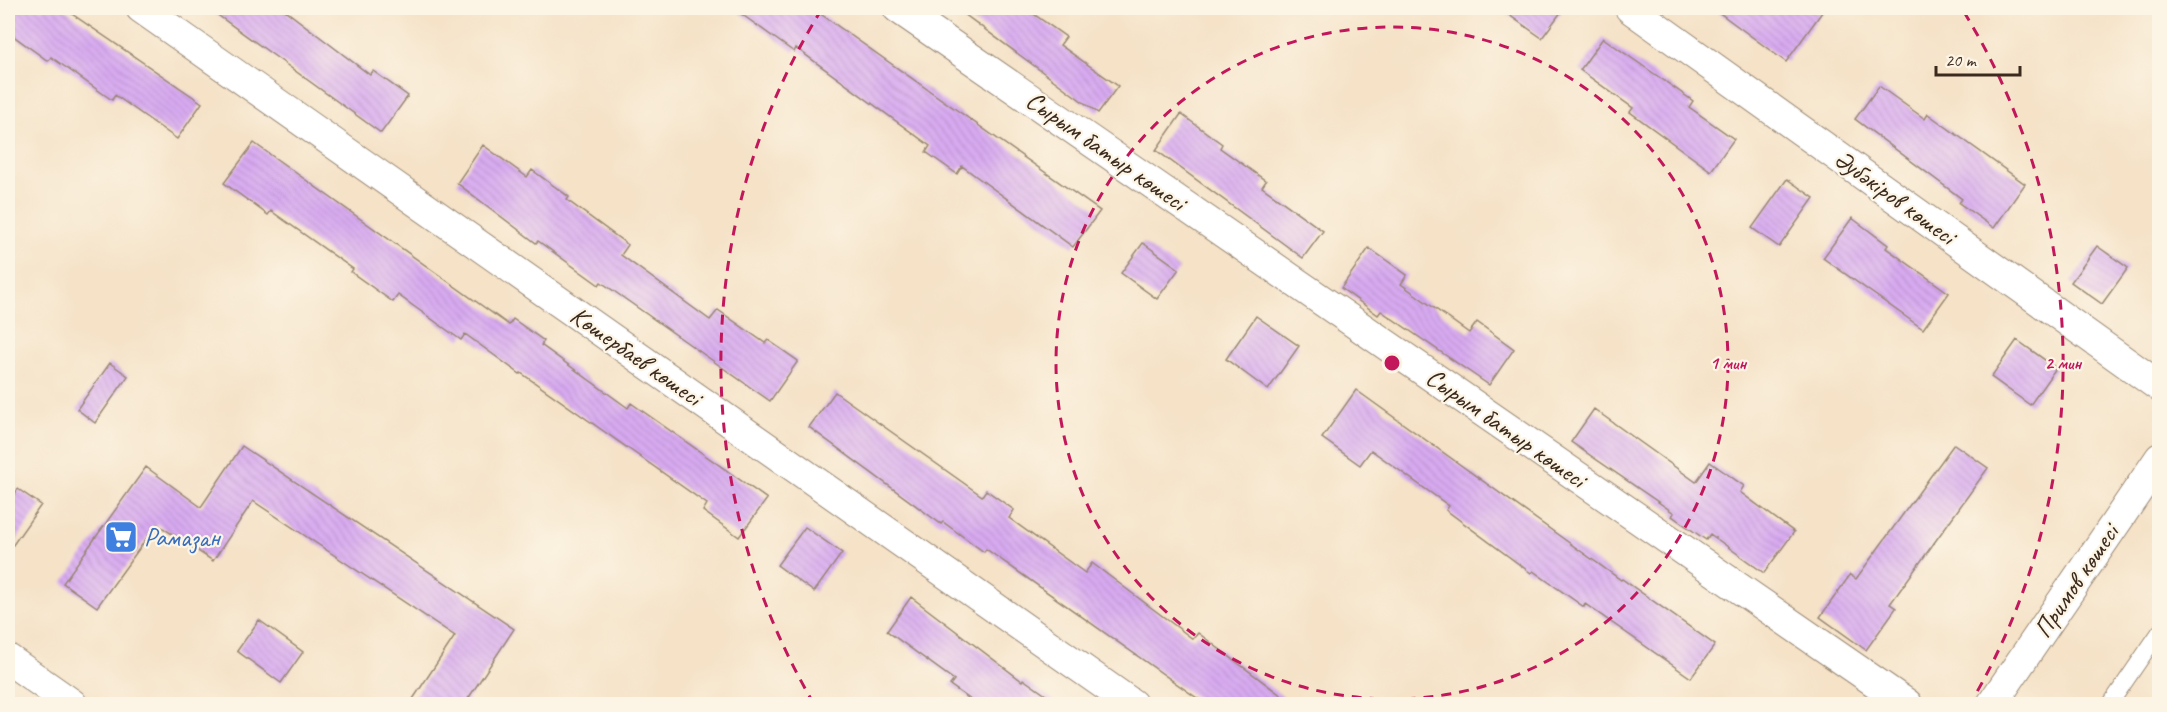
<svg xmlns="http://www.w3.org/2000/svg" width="2167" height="712" font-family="Caveat,sans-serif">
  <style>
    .building { fill: url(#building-back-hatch) }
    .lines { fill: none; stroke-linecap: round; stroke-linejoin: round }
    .lane-casing { stroke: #988672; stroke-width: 17 }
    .street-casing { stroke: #988672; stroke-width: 32 }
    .lane { stroke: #fff; stroke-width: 15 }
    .street { stroke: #fff; stroke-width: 30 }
    .ring { fill: none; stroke: #c2185b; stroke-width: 3; stroke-dasharray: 10 8 }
    .labels { text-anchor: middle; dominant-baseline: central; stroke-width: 4.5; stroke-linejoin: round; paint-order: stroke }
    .street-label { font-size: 26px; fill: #3b2a1e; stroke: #fcf5e5 }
    .shop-label { font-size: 26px; fill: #366cbe; stroke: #fcf5e5; text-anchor: start }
    .centre { fill: #c2185b; stroke: #fcf5e5; stroke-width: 3 }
    .ring-label { font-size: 18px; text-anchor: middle; font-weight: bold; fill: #c2185b; stroke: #fcf5e5; stroke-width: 4.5; stroke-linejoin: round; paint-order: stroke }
  </style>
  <defs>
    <pattern id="building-back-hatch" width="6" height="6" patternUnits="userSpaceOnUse" patternTransform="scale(1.5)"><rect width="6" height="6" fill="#d8aaf1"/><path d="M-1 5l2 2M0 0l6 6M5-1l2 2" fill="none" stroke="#ba92ce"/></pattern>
  </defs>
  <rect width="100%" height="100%" fill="#fcf5e5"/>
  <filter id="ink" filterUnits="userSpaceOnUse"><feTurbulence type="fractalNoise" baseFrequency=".0167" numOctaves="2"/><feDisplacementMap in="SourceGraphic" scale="12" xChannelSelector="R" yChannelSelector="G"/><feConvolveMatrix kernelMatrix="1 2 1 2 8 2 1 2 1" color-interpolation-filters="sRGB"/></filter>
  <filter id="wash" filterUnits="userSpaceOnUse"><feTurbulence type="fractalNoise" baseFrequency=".008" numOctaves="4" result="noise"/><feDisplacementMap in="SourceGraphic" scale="24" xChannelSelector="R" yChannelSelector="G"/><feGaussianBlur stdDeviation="1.35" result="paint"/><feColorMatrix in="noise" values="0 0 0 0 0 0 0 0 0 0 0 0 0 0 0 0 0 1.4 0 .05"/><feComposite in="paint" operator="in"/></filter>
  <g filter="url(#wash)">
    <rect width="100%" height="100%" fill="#f5e2c7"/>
    <g id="blocks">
      <path class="building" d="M 8,8 L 63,8 L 202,103 L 177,139 L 115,95 L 112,100 L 51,57 L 48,61 L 8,32 Z
        M 208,8 L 282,8 L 370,75 L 373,71 L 408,96 L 381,133 Z
        M 733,8 L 812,8 L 1100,211 L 1073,247 L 962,166 L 957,174 L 926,152 L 930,146 L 796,48 L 794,52 Z
        M 956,8 L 1025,8 L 1066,37 L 1060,45 L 1118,86 L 1098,113 Z
        M 1499,8 L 1564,8 L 1542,38 Z
        M 1713,8 L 1825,8 L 1786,62 Z
        M 1603,38 L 1693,101 L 1689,107 L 1734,139 L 1711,171 L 1630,112 L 1633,108 L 1580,70 Z
        M 1879,86 L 1925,119 L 1928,114 L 2025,184 L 1994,228 L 1959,203 L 1962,199 L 1855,119 Z
        M 1181,114 L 1222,144 L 1220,148 L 1266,181 L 1262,187 L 1323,231 L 1303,258 L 1156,150 Z
        M 254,143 L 509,325 L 513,319 L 544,341 L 541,345 L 628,408 L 631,403 L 767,499 L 739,537 L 703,511 L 707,504 L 521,373 L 520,374 L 465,334 L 461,340 L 398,295 L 393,302 L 351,272 L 353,269 L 271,211 L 268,215 L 224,183 Z
        M 483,145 L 527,177 L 532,170 L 569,197 L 567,200 L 628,245 L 621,255 L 710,320 L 718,310 L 765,343 L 768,340 L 798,361 L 770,401 L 601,282 L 599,285 L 538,241 L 536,243 L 457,183 Z
        M 1787,179 L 1814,198 L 1779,247 L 1752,228 Z
        M 1852,218 L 1888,245 L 1886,248 L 1949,293 L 1923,329 L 1823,258 Z
        M 1143,243 L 1179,269 L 1157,299 L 1121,273 Z
        M 2097,246 L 2128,268 L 2102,304 L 2071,282 Z
        M 1369,248 L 1407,275 L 1401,284 L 1469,333 L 1477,322 L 1514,349 L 1489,385 L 1381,311 L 1378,315 L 1341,288 Z
        M 1256,316 L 1299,346 L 1268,390 L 1226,359 Z
        M 2017,340 L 2056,368 L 2030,405 L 1991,377 Z
        M 110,363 L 128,376 L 95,423 L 77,409 Z
        M 1356,390 L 1621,580 L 1622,579 L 1715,645 L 1691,678 L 1585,604 L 1584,607 L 1533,571 L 1531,573 L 1446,510 L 1449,506 L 1371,450 L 1360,465 L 1322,438 Z
        M 835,392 L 982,496 L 986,490 L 1014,510 L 1009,518 L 1085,573 L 1092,563 L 1193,639 L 1198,633 L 1294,705 L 1207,705 L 986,549 L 984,552 L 943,522 L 941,524 L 809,427 Z
        M 1594,409 L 1696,482 L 1710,462 L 1744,486 L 1740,492 L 1794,532 L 1764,573 L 1710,534 L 1706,540 L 1672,516 L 1674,513 L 1571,442 Z
        M 1954,444 L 1988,468 L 1890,604 L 1896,608 L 1866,650 L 1820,617 L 1850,575 L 1856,579 Z
        M 242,446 L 514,629 L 464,705 L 409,705 L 455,636 L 253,501 L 213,561 L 157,524 L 97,607 L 63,583 L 146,467 L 201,507 Z
        M 18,489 L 41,505 L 8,552 L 8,504 Z
        M 805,527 L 842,553 L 814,592 L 777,565 Z
        M 911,597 L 1022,681 L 1023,679 L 1060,705 L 978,705 L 950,685 L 954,680 L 887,631 Z
        M 259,620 L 303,652 L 281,683 L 237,651 Z"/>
    </g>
  </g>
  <g filter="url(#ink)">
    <use href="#blocks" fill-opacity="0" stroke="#988672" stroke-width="1.5"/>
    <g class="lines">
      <defs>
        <path id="lane" d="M 2110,704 L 2160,631"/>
        <path id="street" d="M 141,8 L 1132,704
          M 898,8 L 1907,704
          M 1630,8 L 2160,387
          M 8,659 L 72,704
          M 1992,704 L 2160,458"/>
      </defs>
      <use href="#lane" class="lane-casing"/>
      <use href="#street" class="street-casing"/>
      <use href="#lane" class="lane"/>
      <use href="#street" class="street"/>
    </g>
  </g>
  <g class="ring">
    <circle cx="1392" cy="363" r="336"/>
    <path d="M814 704A671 671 0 0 1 820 12M1964 12A671 671 0 0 1 1970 704"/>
  </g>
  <defs>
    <symbol id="supermarket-square" viewBox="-11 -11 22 22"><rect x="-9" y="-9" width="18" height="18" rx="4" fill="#3f7fe0" stroke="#fcf5e5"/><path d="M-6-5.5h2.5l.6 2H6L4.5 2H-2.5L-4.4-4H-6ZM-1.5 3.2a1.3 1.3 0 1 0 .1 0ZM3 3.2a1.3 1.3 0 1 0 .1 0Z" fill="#fff"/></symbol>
  </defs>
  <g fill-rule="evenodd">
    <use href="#supermarket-square" x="102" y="518" width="38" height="38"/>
  </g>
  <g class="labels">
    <g class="street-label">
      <text transform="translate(1106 151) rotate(35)">Сырым батыр көшесі</text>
      <text transform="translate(1895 197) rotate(36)">Әубәкіров көшесі</text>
      <text transform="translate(636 356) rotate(35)">Көшербаев көшесі</text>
      <text transform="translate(1506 428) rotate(35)">Сырым батыр көшесі</text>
      <text transform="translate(2076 581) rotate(-56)">Примов көшесі</text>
    </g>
    <g class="shop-label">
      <text x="144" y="537">Рамазан</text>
    </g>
  </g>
  <circle cx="1392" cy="363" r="9" class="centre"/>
  <g class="ring-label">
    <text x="1728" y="369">1 мин</text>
    <text x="2063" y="369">2 мин</text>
  </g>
  <rect width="2167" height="712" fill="none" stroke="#fcf5e5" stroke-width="30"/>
  <path d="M1936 66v9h84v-9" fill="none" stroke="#3b2a1e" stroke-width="3"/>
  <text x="1945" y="66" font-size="18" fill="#3b2a1e" stroke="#fcf5e5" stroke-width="4.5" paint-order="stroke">20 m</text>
</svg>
